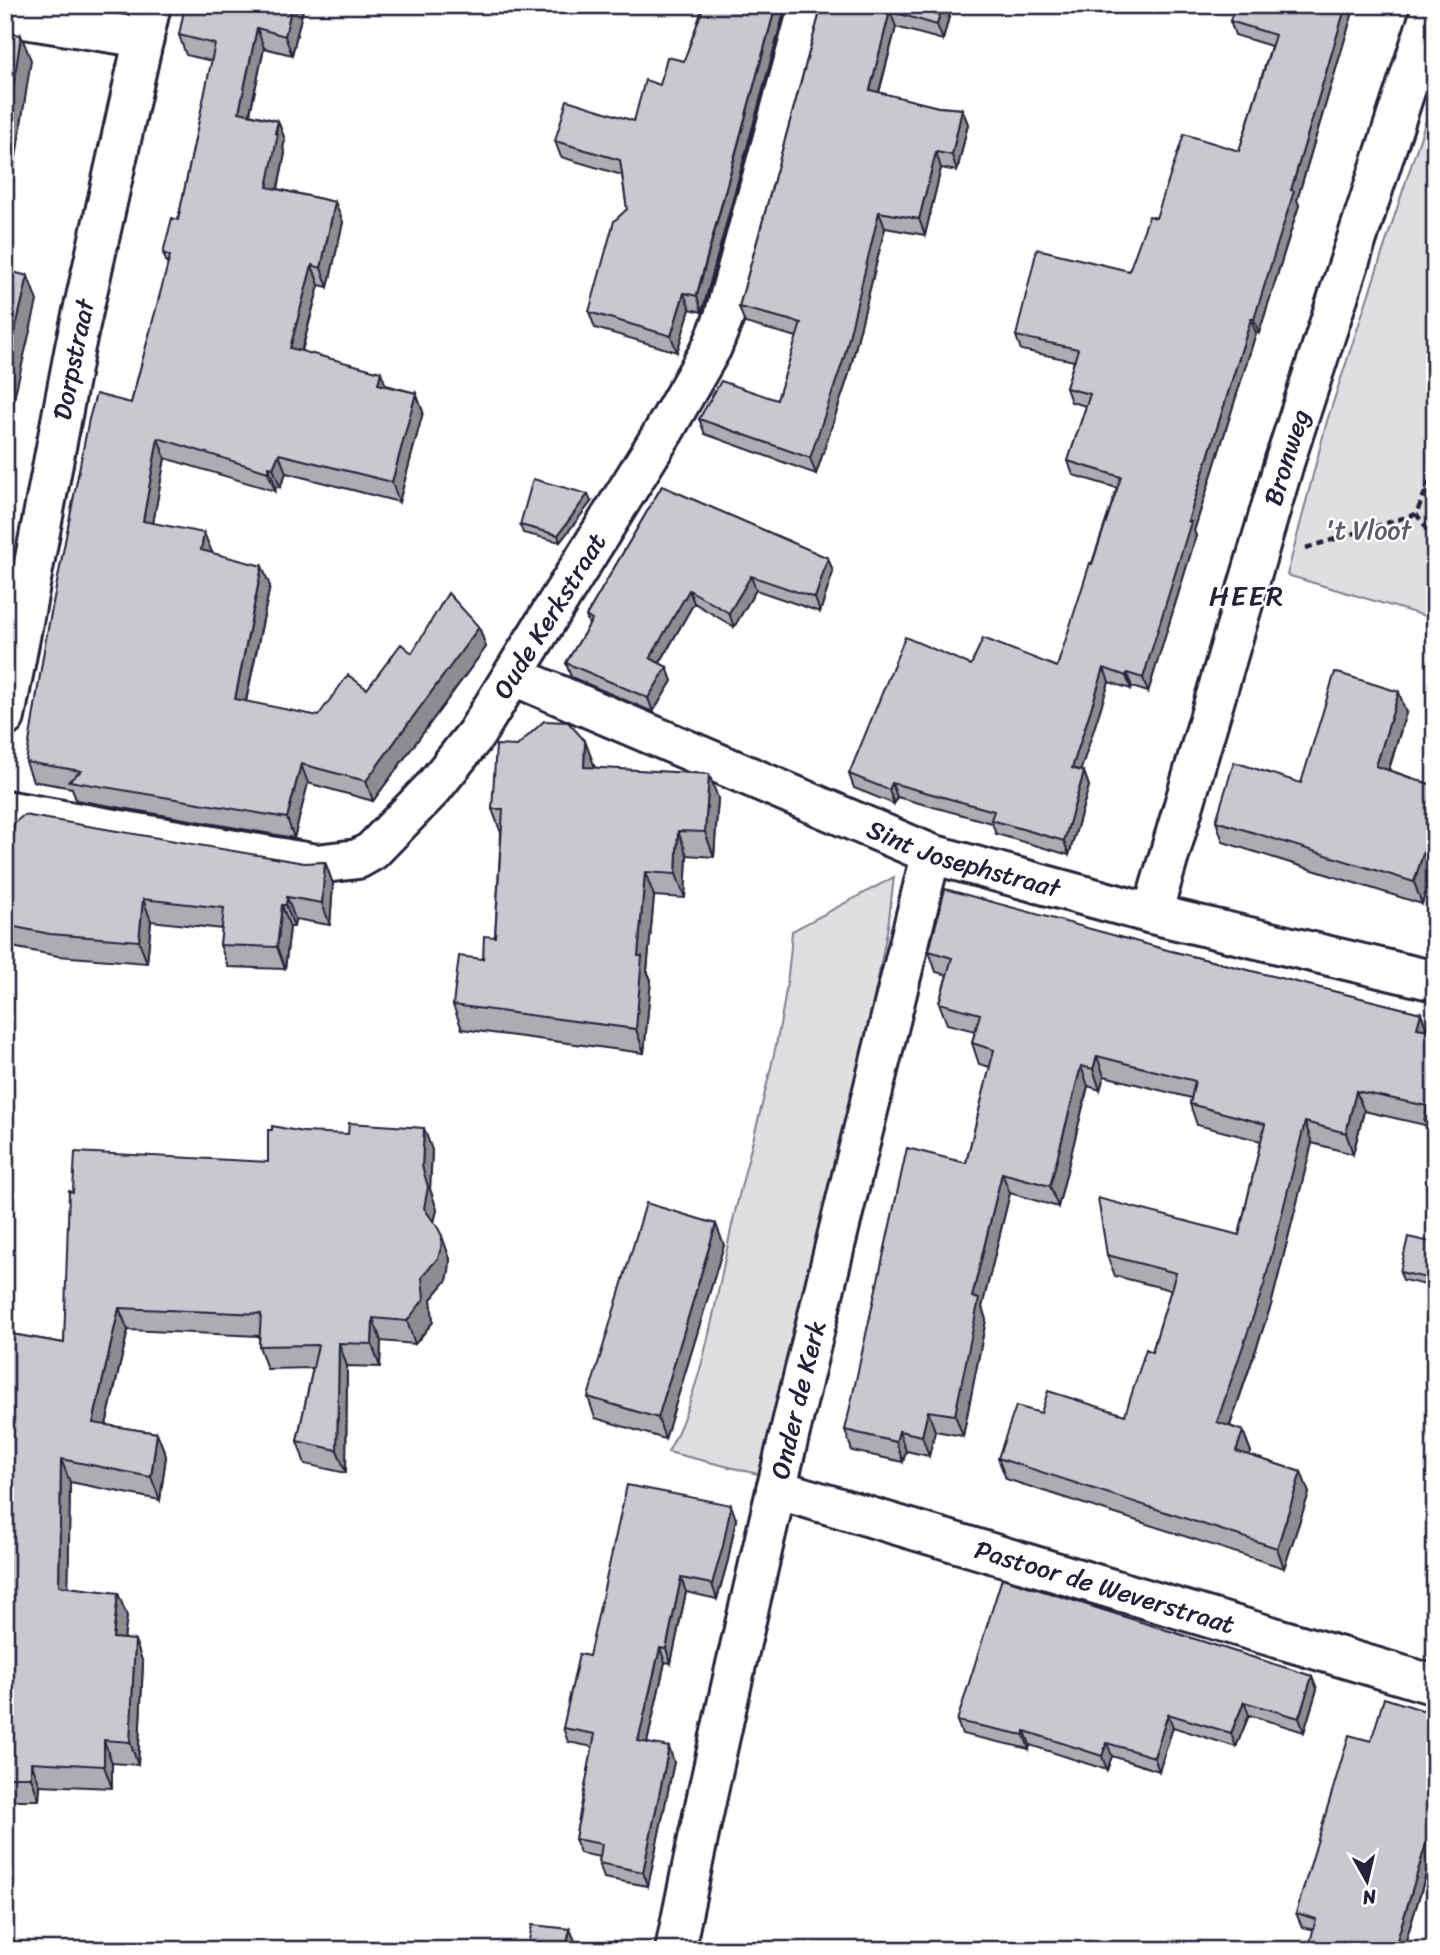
<svg xmlns="http://www.w3.org/2000/svg" width="1440" height="1955" font-family="Sriracha,sans-serif">
  <style>
    .green { fill: #dfdfe2; stroke: #80808e; stroke-width: 2 }
    .lines { fill: none; stroke-linecap: round; stroke-linejoin: round }
    .minor-casing { stroke: #22223b; stroke-width: 44 }
    .path { stroke: #22223b; stroke-width: 4.5; stroke-dasharray: 7 5; stroke-linecap: butt }
    .minor { stroke: #fff; stroke-width: 38 }
    .wall { fill: #acacb2; stroke: #22223b; stroke-width: 2 }
    .shaded-wall { fill: #8c8c91; stroke: #22223b; stroke-width: 2 }
    .building { fill: #c8c8cf; stroke: #22223b; stroke-width: 2 }
    .labels { text-anchor: middle; dominant-baseline: central; stroke-width: 5; stroke-linejoin: round; paint-order: stroke }
    .street-label { font-size: 26px; fill: #22223b; stroke: #fff }
    .park-label { font-size: 26px; fill: #5b5b6d; stroke: #fff }
    .neighbourhood-label { font-size: 28px; letter-spacing: 2px; fill: #22223b; stroke: #fff }
  </style>
  <rect width="100%" height="100%" fill="#fff"/>
  <filter id="ink" filterUnits="userSpaceOnUse"><feTurbulence type="fractalNoise" baseFrequency=".0143" numOctaves="2"/><feDisplacementMap in="SourceGraphic" scale="14" xChannelSelector="R" yChannelSelector="G"/><feConvolveMatrix kernelMatrix="1 2 1 2 8 2 1 2 1" color-interpolation-filters="sRGB"/></filter>
  <g filter="url(#ink)">
    <path class="green" d="M 1435,93 L 1435,619 L 1287,575 L 1327,421 Z
      M 894,877 L 888,926 L 859,1078 L 766,1476 L 668,1452 C 707,1378 716,1292 735,1212 C 757,1118 787,1027 792,931 Z"/>
    <g class="lines">
      <defs>
        <g id="minor">
          <path d="M 5,16 L 144,38"/>
          <path id="s1" d="M 514,676 L 931,854 L 1152,914 L 1435,981"/>
          <path id="s2" d="M 5,717 L 75,347 L 151,5"/>
          <path id="s3" d="M 5,810 L 316,864 L 358,859 L 372,851 L 433,788 L 476,734 L 664,431 L 712,347 L 724,317 L 809,5"/>
          <path id="s4" d="M 1152,914 L 1285,460 L 1433,5"/>
          <path id="s5" d="M 776,1489 L 1435,1685"/>
          <path id="s6" d="M 675,1950 C 749,1582 842,1219 931,854"/>
        </g>
      </defs>
      <use href="#minor" class="minor-casing"/>
      <path class="path" d="M 1416,514 L 1428,529 L 1435,532
        M 1306,548 L 1416,514 L 1435,469"/>
      <use href="#minor" class="minor"/>
    </g>
    <path class="wall" d="M 304,5 L 292,55 L 264,48 L 250,114 L 278,121 L 285,140 L 283,148 L 285,153 L 278,189 L 335,202 L 343,222 L 328,287 L 319,285 L 302,351 L 386,385 L 416,393 L 423,412 L 399,502 L 286,473 L 280,487 L 276,487 L 275,491 L 165,458 L 153,523 L 211,553 L 270,586 L 246,702 L 318,716 L 367,689 L 412,653 L 479,627 L 486,647 L 373,801 L 308,783 L 294,838 L 76,800 L 72,788 L 33,781 L 26,762 L 131,403 L 168,266 L 163,253 L 178,220 L 212,61 L 186,55 L 179,35 Z
      M 704,5 L 786,5 L 703,310 L 702,312 L 690,309 L 677,352 L 595,328 L 589,312 L 627,209 L 622,175 L 561,157 L 555,141 L 634,121 L 660,85 L 684,61 Z
      M 822,5 L 952,5 L 943,40 L 896,27 L 879,93 L 938,107 L 962,109 L 968,124 L 957,171 L 941,168 L 925,235 L 885,228 L 849,374 L 816,474 L 705,434 L 699,419 L 777,400 L 797,337 L 745,323 L 739,307 Z
      M 1355,5 L 1297,200 L 1299,205 L 1259,333 L 1256,333 L 1194,531 L 1196,536 L 1148,692 L 1132,687 L 1131,689 L 1109,682 L 1080,771 L 1084,772 L 1089,786 L 1069,855 L 996,834 L 992,823 L 897,797 L 894,804 L 854,788 L 849,774 L 971,665 L 1057,667 L 1117,488 L 1073,475 L 1068,461 L 1086,406 L 1071,402 L 1066,388 L 1074,361 L 1021,350 L 1016,336 L 1129,271 L 1156,218 L 1239,151 L 1271,46 L 1235,35 L 1230,21 Z
      M 662,486 L 828,558 L 833,572 L 820,612 L 756,590 L 734,627 L 694,603 L 660,663 L 672,681 L 653,712 L 571,677 L 566,663 L 589,625 L 586,616 Z
      M 591,502 L 560,542 L 523,533 L 520,525 Z
      M 1406,713 L 1389,770 L 1435,786 L 1435,862 L 1422,904 L 1223,842 L 1216,821 L 1301,783 Z
      M 585,741 L 594,767 L 718,798 L 714,857 L 687,855 L 685,898 L 654,896 L 647,971 L 651,980 L 644,1053 L 462,1029 L 453,1005 L 483,959 L 495,937 L 501,833 L 492,809 L 517,746 Z
      M 325,862 L 333,884 L 330,925 L 295,919 L 294,927 L 290,927 L 285,969 L 228,967 L 220,945 L 222,929 L 151,921 L 147,963 L 58,956 L 7,946 L 5,942 L 5,883 Z
      M 929,951 L 1171,951 L 1421,1013 L 1427,1029 L 1435,1031 L 1435,1142 L 1431,1141 L 1425,1125 L 1364,1111 L 1353,1154 L 1312,1143 L 1271,1305 L 1230,1426 L 1243,1431 L 1251,1452 L 1249,1455 L 1301,1472 L 1309,1493 L 1284,1568 L 1006,1479 L 998,1458 L 1041,1413 L 1125,1415 L 1152,1352 L 1171,1290 L 1115,1276 L 1107,1255 L 1239,1235 L 1261,1141 L 1197,1125 L 1190,1104 L 1191,1098 L 1104,1076 L 1100,1090 L 1088,1086 L 1058,1207 L 1010,1193 L 982,1307 L 986,1320 L 963,1436 L 935,1431 L 929,1456 L 906,1451 L 903,1462 L 852,1451 L 845,1430 L 966,1163 L 990,1067 L 979,1064 L 972,1043 L 975,1031 L 947,1024 L 939,1003 L 947,975 L 936,972 Z
      M 303,1132 L 432,1150 L 430,1189 L 437,1210 L 434,1222 L 450,1259 L 449,1271 L 447,1280 L 431,1299 L 433,1322 L 415,1344 L 381,1341 L 380,1367 L 347,1366 L 346,1473 L 305,1464 L 297,1441 L 313,1368 L 267,1369 L 259,1346 L 259,1336 L 128,1330 L 106,1425 L 157,1433 L 166,1456 L 160,1500 L 70,1482 L 68,1587 L 127,1616 L 124,1639 L 143,1663 L 138,1765 L 112,1763 L 112,1788 L 40,1785 L 39,1800 L 5,1800 L 5,1333 L 64,1343 L 73,1192 L 268,1162 Z
      M 1435,1243 L 1435,1287 L 1403,1280 L 1400,1272 Z
      M 724,1245 L 665,1439 L 595,1418 L 588,1397 Z
      M 736,1519 L 728,1560 L 717,1599 L 686,1592 L 671,1663 L 665,1662 L 647,1743 L 674,1762 L 648,1886 L 604,1878 L 599,1863 L 600,1857 L 580,1853 L 575,1839 L 593,1747 L 568,1742 L 563,1728 L 589,1656 Z
      M 1312,1676 L 1317,1689 L 1304,1732 L 1249,1715 L 1236,1747 L 1173,1727 L 1159,1771 L 1112,1756 L 1107,1770 L 1030,1745 L 1029,1749 L 962,1734 L 957,1721 Z
      M 1435,1714 L 1435,1845 L 1403,1950 L 1302,1927 L 1296,1913 L 1371,1741 Z"/>
    <path class="shaded-wall" d="M 292,5 L 304,5 L 292,55 L 285,36 Z
      M 776,5 L 786,5 L 702,312 L 697,296 Z
      M 942,5 L 952,5 L 943,40 L 937,25 Z
      M 1346,5 L 1355,5 L 1297,200 L 1299,205 L 1259,333 L 1254,319 L 1291,190 Z
      M 890,11 L 896,27 L 875,106 L 870,90 Z
      M 257,28 L 264,48 L 246,131 L 239,112 Z
      M 21,35 L 31,60 L 5,229 L 5,142 Z
      M 962,109 L 968,124 L 957,171 L 952,155 Z
      M 278,121 L 285,140 L 283,148 L 285,153 L 274,206 L 267,187 Z
      M 936,152 L 941,168 L 925,235 L 919,219 Z
      M 335,202 L 343,222 L 328,287 L 321,268 Z
      M 879,212 L 885,228 L 849,374 L 816,474 L 810,458 Z
      M 312,265 L 319,285 L 297,367 L 290,348 Z
      M 28,276 L 37,301 L 5,437 L 5,372 Z
      M 684,293 L 690,309 L 677,352 L 671,336 Z
      M 1251,319 L 1256,333 L 1194,531 L 1196,536 L 1148,692 L 1143,678 L 1188,521 Z
      M 381,372 L 388,391 L 378,384 Z
      M 416,393 L 423,412 L 399,502 L 392,482 Z
      M 158,438 L 165,458 L 150,540 L 143,521 Z
      M 279,454 L 286,473 L 280,487 L 273,468 Z
      M 269,467 L 276,487 L 275,491 L 268,472 Z
      M 588,494 L 591,502 L 560,542 L 558,535 Z
      M 204,533 L 212,552 L 208,570 L 201,550 Z
      M 828,558 L 833,572 L 820,612 L 815,598 Z
      M 262,566 L 270,586 L 242,719 L 235,699 Z
      M 751,576 L 756,590 L 734,627 L 729,613 Z
      M 689,590 L 694,603 L 655,671 L 650,658 Z
      M 479,627 L 486,647 L 373,801 L 366,781 Z
      M 667,667 L 672,681 L 653,712 L 648,698 Z
      M 1104,668 L 1109,682 L 1077,782 L 1072,768 Z
      M 1127,673 L 1132,687 L 1131,689 L 1126,676 Z
      M 1399,692 L 1406,713 L 1383,787 L 1376,766 Z
      M 585,741 L 594,765 L 593,791 L 584,767 Z
      M 301,764 L 308,783 L 294,838 L 287,818 Z
      M 1084,772 L 1089,786 L 1069,855 L 1064,841 Z
      M 709,774 L 718,798 L 714,857 L 705,832 Z
      M 892,783 L 897,797 L 894,804 L 889,790 Z
      M 1435,816 L 1435,862 L 1422,904 L 1414,882 Z
      M 678,831 L 687,855 L 685,898 L 676,874 Z
      M 325,862 L 333,884 L 330,925 L 322,903 Z
      M 645,872 L 654,896 L 647,971 L 651,980 L 644,1053 L 636,1029 L 638,956 Z
      M 287,897 L 295,919 L 294,927 L 286,905 Z
      M 143,899 L 151,921 L 147,963 L 139,941 Z
      M 282,905 L 290,927 L 285,969 L 277,947 Z
      M 1421,1013 L 1428,1033 L 1417,1028 Z
      M 1097,1056 L 1104,1076 L 1100,1090 L 1093,1069 Z
      M 1081,1066 L 1088,1086 L 1058,1207 L 1050,1186 Z
      M 1356,1091 L 1364,1111 L 1353,1154 L 1346,1133 Z
      M 1305,1122 L 1312,1143 L 1271,1305 L 1224,1442 L 1217,1422 Z
      M 424,1128 L 432,1150 L 430,1189 L 437,1210 L 432,1230 L 424,1208 L 422,1166 Z
      M 1002,1173 L 1010,1193 L 982,1307 L 986,1320 L 963,1436 L 955,1415 L 972,1297 Z
      M 716,1224 L 724,1245 L 665,1439 L 658,1418 Z
      M 442,1236 L 450,1259 L 449,1271 L 447,1280 L 431,1299 L 433,1322 L 415,1344 L 407,1321 L 422,1277 Z
      M 119,1308 L 128,1330 L 101,1446 L 93,1423 Z
      M 373,1318 L 381,1341 L 380,1367 L 372,1344 Z
      M 339,1343 L 347,1366 L 346,1473 L 337,1450 Z
      M 928,1411 L 935,1431 L 929,1456 L 922,1436 Z
      M 899,1431 L 906,1451 L 903,1462 L 896,1442 Z
      M 1243,1431 L 1251,1452 L 1243,1471 L 1236,1451 Z
      M 157,1433 L 166,1456 L 160,1500 L 151,1477 Z
      M 61,1459 L 70,1482 L 68,1609 L 59,1586 Z
      M 1301,1472 L 1309,1493 L 1284,1568 L 1277,1548 Z
      M 731,1505 L 736,1519 L 728,1560 L 717,1599 L 712,1584 Z
      M 681,1578 L 686,1592 L 671,1663 L 666,1649 Z
      M 118,1593 L 127,1616 L 121,1661 L 113,1638 Z
      M 135,1640 L 143,1663 L 138,1765 L 130,1742 Z
      M 660,1648 L 665,1662 L 644,1756 L 638,1741 Z
      M 1312,1676 L 1317,1689 L 1304,1732 L 1299,1718 Z
      M 1244,1702 L 1249,1715 L 1236,1747 L 1231,1733 Z
      M 1168,1714 L 1173,1727 L 1159,1771 L 1154,1757 Z
      M 1025,1731 L 1030,1745 L 1029,1749 L 1024,1735 Z
      M 104,1740 L 112,1763 L 112,1788 L 104,1766 Z
      M 1107,1743 L 1112,1756 L 1107,1770 L 1102,1756 Z
      M 669,1747 L 674,1762 L 648,1886 L 643,1872 Z
      M 31,1762 L 40,1785 L 39,1800 L 31,1777 Z
      M 1435,1814 L 1435,1845 L 1403,1950 L 1394,1950 Z
      M 570,1929 L 576,1943 L 574,1950 L 567,1943 Z"/>
    <path class="building" d="M 185,5 L 292,5 L 285,36 L 257,28 L 239,112 L 278,121 L 275,133 L 278,134 L 267,187 L 335,202 L 321,268 L 312,265 L 290,348 L 381,372 L 378,384 L 416,393 L 392,482 L 279,454 L 273,468 L 269,467 L 268,472 L 158,438 L 143,521 L 204,533 L 201,550 L 262,566 L 235,699 L 318,716 L 348,675 L 367,689 L 401,644 L 412,653 L 448,593 L 479,627 L 366,781 L 301,764 L 287,818 L 69,781 L 81,771 L 26,762 L 45,644 L 89,419 L 96,394 L 131,403 L 170,256 L 163,253 L 172,218 L 178,220 L 215,44 L 179,35 Z
      M 704,5 L 776,5 L 697,294 L 697,296 L 684,293 L 671,336 L 589,312 L 614,221 L 627,209 L 620,160 L 555,141 L 567,100 L 634,121 L 645,80 L 660,85 L 667,57 L 684,61 Z
      M 822,5 L 942,5 L 937,25 L 890,11 L 870,90 L 938,107 L 962,109 L 952,155 L 936,152 L 919,219 L 879,212 L 844,358 L 810,458 L 699,419 L 721,381 L 777,400 L 801,323 L 739,307 Z
      M 1235,5 L 1346,5 L 1291,190 L 1294,191 L 1254,319 L 1251,319 L 1188,521 L 1191,522 L 1143,678 L 1127,673 L 1126,676 L 1104,668 L 1072,768 L 1084,772 L 1064,841 L 991,820 L 994,811 L 892,783 L 889,790 L 849,774 L 905,637 L 971,665 L 983,638 L 1057,667 L 1090,563 L 1092,564 L 1121,477 L 1068,461 L 1090,394 L 1066,388 L 1078,349 L 1016,336 L 1037,249 L 1129,271 L 1149,216 L 1156,218 L 1184,134 L 1239,151 L 1275,35 L 1230,21 Z
      M 5,32 L 21,35 L 5,142 Z
      M 5,270 L 28,276 L 5,372 Z
      M 533,479 L 588,494 L 558,535 L 520,525 Z
      M 662,486 L 828,558 L 815,598 L 751,576 L 729,613 L 689,590 L 650,658 L 667,667 L 648,698 L 566,663 L 592,620 L 586,616 Z
      M 1335,672 L 1399,692 L 1376,766 L 1435,786 L 1435,816 L 1414,882 L 1216,821 L 1234,762 L 1301,783 Z
      M 544,721 L 568,722 L 585,741 L 584,767 L 709,774 L 705,832 L 678,831 L 676,874 L 645,872 L 638,956 L 642,956 L 636,1029 L 453,1005 L 459,956 L 483,959 L 484,936 L 495,937 L 503,809 L 492,809 L 496,745 L 517,746 Z
      M 24,815 L 304,863 L 325,862 L 322,903 L 287,897 L 286,905 L 282,905 L 277,947 L 220,945 L 224,908 L 143,899 L 139,941 L 50,934 L 5,925 L 5,883 L 14,823 Z
      M 945,889 L 1171,951 L 1421,1013 L 1417,1028 L 1435,1031 L 1435,1123 L 1424,1121 L 1427,1106 L 1356,1091 L 1346,1133 L 1305,1122 L 1264,1285 L 1217,1422 L 1243,1431 L 1236,1451 L 1301,1472 L 1277,1548 L 998,1458 L 1016,1406 L 1041,1413 L 1048,1391 L 1125,1415 L 1146,1349 L 1152,1352 L 1176,1273 L 1107,1255 L 1098,1198 L 1239,1235 L 1265,1124 L 1190,1104 L 1195,1081 L 1097,1056 L 1093,1069 L 1081,1066 L 1050,1186 L 1002,1173 L 972,1297 L 979,1299 L 955,1415 L 928,1411 L 922,1436 L 899,1431 L 896,1442 L 845,1430 L 907,1148 L 966,1163 L 994,1050 L 972,1043 L 980,1014 L 939,1003 L 952,958 L 929,951 Z
      M 349,1123 L 424,1128 L 422,1166 L 428,1187 L 424,1208 L 438,1228 L 442,1236 L 441,1248 L 438,1258 L 422,1277 L 424,1299 L 407,1321 L 373,1318 L 372,1344 L 339,1343 L 337,1450 L 297,1441 L 318,1345 L 259,1346 L 261,1314 L 119,1308 L 93,1423 L 157,1433 L 151,1477 L 61,1459 L 59,1586 L 118,1593 L 113,1638 L 135,1640 L 130,1742 L 104,1740 L 104,1766 L 31,1762 L 31,1777 L 5,1777 L 5,1333 L 64,1343 L 69,1191 L 73,1192 L 75,1152 L 268,1162 L 268,1130 L 272,1130 L 272,1126 L 303,1132 L 348,1134 Z
      M 646,1203 L 716,1224 L 658,1418 L 588,1397 Z
      M 1408,1237 L 1435,1243 L 1435,1280 L 1400,1272 Z
      M 627,1485 L 731,1505 L 723,1546 L 712,1584 L 681,1578 L 666,1649 L 660,1648 L 638,1741 L 669,1747 L 643,1872 L 599,1863 L 602,1844 L 575,1839 L 595,1734 L 563,1728 L 579,1654 L 589,1656 Z
      M 1002,1578 L 1312,1676 L 1299,1718 L 1244,1702 L 1231,1733 L 1168,1714 L 1154,1757 L 1107,1743 L 1102,1756 L 1025,1731 L 1024,1735 L 957,1721 Z
      M 1435,1580 L 1435,1591 L 1432,1590 Z
      M 1384,1698 L 1435,1714 L 1435,1814 L 1394,1950 L 1308,1950 L 1316,1919 L 1296,1913 L 1349,1735 L 1371,1741 Z
      M 532,1925 L 570,1929 L 567,1943 L 601,1950 L 527,1950 Z"/>
  </g>
  <g class="labels">
    <g class="street-label">
      <text stroke="none"><textPath href="#s2" startOffset="364">Dorpstraat</textPath></text>
      <text stroke="none"><textPath href="#s4" startOffset="476">Bronweg</textPath></text>
      <text stroke="none"><textPath href="#s3" startOffset="670">Oude Kerkstraat</textPath></text>
      <text stroke="none"><textPath href="#s1" startOffset="486">Sint Josephstraat</textPath></text>
      <text stroke="none"><textPath href="#s6" startOffset="564">Onder de Kerk</textPath></text>
      <text stroke="none"><textPath href="#s5" startOffset="343">Pastoor de Weverstraat</textPath></text>
    </g>
    <g class="park-label">
      <text x="1368" y="530">'t Vloot</text>
    </g>
    <g class="neighbourhood-label">
      <text x="1247" y="595">HEER</text>
    </g>
  </g>
  <rect width="1440" height="1955" fill="none" stroke="#fff" stroke-width="28"/>
  <rect x="14" y="14" width="1412" height="1927" fill="none" stroke="#22223b" stroke-width="2.5" filter="url(#ink)"/>
  <g transform="translate(1367 1881) rotate(172)" stroke="#ffffff" stroke-width="5" paint-order="stroke">
  <path d="M0-5L12 26L0 18L-12 26Z" fill="#22223b"/>
  <text y="-10" font-size="19" font-weight="bold" text-anchor="middle" fill="#22223b">N</text>
  </g>
</svg>
